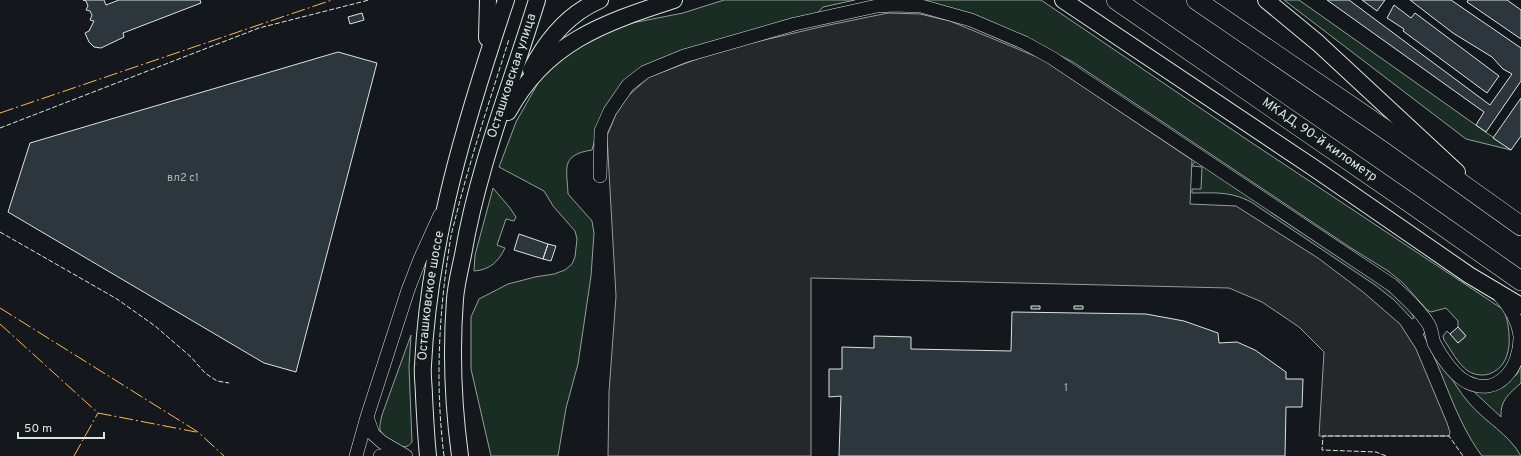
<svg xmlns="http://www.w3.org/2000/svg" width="1521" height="456" font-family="Overpass,sans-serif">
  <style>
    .green { fill: #1a2d24; stroke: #939e99 }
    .parking { fill: #24282b; stroke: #939e99 }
    .building { fill: #2c363c; stroke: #d8e6dc }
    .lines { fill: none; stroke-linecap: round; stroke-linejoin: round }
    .minor-casing { stroke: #d8e6dc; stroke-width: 14 }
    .major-casing { stroke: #d8e6dc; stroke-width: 18 }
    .highway-casing { stroke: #d8e6dc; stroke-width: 20 }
    .minor { stroke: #14181c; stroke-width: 13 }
    .major { stroke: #14181c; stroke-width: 16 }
    .highway { stroke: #14181c; stroke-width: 19 }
    .fence { stroke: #d8e6dc; stroke-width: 1; stroke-dasharray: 5 2; stroke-linecap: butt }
    .power { stroke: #ffb74d; stroke-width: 1; stroke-dasharray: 14 3 2 3; stroke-linecap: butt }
    .labels { text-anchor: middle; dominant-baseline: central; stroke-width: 3; stroke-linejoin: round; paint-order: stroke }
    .number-label { font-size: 11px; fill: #adbab4 }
    .street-label { font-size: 13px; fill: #d8e6dc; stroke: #14181c }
  </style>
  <rect width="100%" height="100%" fill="#14181c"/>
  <path class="green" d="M 724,0 L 855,0 L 823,7 L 814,17 L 638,72 L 597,132 L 592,150 C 560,155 567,168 568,194 L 592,221 L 594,233 L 591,276 L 578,364 L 566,408 L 558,456 L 491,456 L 471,369 L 471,317 L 479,299 L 508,284 L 535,277 L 554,274 L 565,270 L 572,264 L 575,257 L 577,239 L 575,231 L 553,206 L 544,191 L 499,167 L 516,122 L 541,78 L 571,51 L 596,36 L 627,24 L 683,13 Z
    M 914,0 L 1041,0 L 1240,135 L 1504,310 C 1511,330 1515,365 1489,374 C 1483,376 1474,375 1468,371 C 1458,364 1451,350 1444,340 L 1443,336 L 1447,331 L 1458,342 L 1466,336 L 1458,327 L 1458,321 L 1446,308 L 1431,312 L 1427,310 L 1403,283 L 1388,271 L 1351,248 L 1073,62 L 1024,38 Z
    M 1284,0 L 1299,0 L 1511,150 L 1466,139 Z
    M 1195,161 L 1388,289 L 1411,312 L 1414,318 L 1412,319 L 1394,300 L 1375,285 L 1251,202 C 1230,191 1214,193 1192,193 L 1192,189 L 1201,189 L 1202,167 L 1192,166 Z
    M 493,188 L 510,208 L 516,217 L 514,221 L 506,219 L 497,245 L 505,248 C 499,261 490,270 474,271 L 475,255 Z
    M 1425,333 C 1441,356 1450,381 1469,403 C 1485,422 1509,434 1521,456 L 1482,456 C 1454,418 1445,375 1423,334 Z
    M 411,335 L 409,367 L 412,442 C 404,454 385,442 380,430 C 379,426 381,420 382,415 Z
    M 1521,364 L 1521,383 C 1509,394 1500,400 1501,417 L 1471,389 L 1510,381 L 1518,373 Z"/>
  <path class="parking" d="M 888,13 L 920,14 L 950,21 L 1042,59 L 1192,160 L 1190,204 L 1236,206 L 1318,258 L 1363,292 L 1400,324 L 1416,349 L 1447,423 L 1450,432 L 1449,436 L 1319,436 L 1324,352 L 1299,327 L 1262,302 L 1229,288 L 811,278 L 811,456 L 608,456 L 609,392 L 616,296 L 607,136 L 616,114 L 628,96 L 649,77 L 721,50 L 829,25 Z"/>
  <path class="building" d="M 83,0 L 104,0 L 106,5 L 119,0 L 200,0 L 201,3 L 123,33 L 124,37 L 101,48 L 94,47 L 89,42 L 85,33 L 89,31 L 94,21 L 90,20 L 92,15 L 90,11 L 86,10 L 88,6 L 86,1 Z
    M 1327,0 L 1349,0 L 1490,105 L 1512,74 L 1503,69 L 1492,57 L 1453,33 L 1410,0 L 1451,0 L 1521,48 L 1521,81 L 1486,132 L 1476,125 L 1484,112 Z
    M 1362,0 L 1385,0 L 1377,11 Z
    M 1468,0 L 1507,0 L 1521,10 L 1521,39 L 1467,2 Z
    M 1394,5 L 1411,18 L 1415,13 L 1499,76 L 1487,93 L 1403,31 L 1404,29 L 1387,18 Z
    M 362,13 L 364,20 L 350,24 L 348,17 Z
    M 338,52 L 377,63 L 296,372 L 264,363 L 8,212 L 30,143 Z
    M 1521,98 L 1521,136 L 1511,150 L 1493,138 Z
    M 519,234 L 548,244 L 543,259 L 514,250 Z
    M 548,244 L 556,246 L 551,261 L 543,259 Z
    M 1031,306 L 1040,306 L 1040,309 L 1031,309 Z
    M 1074,306 L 1083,306 L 1083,309 L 1074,309 Z
    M 1012,312 L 1146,314 L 1184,321 L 1218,333 L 1219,343 L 1237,342 L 1255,350 L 1286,372 L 1286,379 L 1303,379 L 1302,407 L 1286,407 L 1285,456 L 839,456 L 841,396 L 829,397 L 829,369 L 842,369 L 842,347 L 874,348 L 874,336 L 911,337 L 911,349 L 1011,351 Z
    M 1458,327 L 1466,336 L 1458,343 L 1450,334 Z"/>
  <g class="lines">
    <defs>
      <path id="minor" d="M 600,176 L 601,131 L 610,111 L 628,85 L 645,72 L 684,56 L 795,24 L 877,6 L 896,5 L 921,6 L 971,20 L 1025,43 L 1052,58 L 1392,285 C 1405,297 1420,310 1429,325 C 1432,331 1432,337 1434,343 C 1440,355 1454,376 1467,382 C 1498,398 1521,367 1520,336 C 1518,320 1511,308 1500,296
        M 367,417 L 373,434 L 382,442 L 406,456
        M 356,456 L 367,417 L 408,290 L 420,259 L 440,215
        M 380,456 L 399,453"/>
      <g id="major">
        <path d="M 1063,0 L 1314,168 L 1469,275 L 1521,306"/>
        <path d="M 1266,0 L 1318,43 L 1457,172"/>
        <path d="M 487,38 L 488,0"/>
        <path d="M 531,70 C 546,41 569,13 600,0"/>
        <path d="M 508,112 C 545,43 603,23 674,0"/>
        <path id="s1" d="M 428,456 C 426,436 425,416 424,396 C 424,386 422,375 423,365 C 429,240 466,119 506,0"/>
        <path id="s2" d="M 460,456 C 453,404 451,352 455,299 C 456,285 460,269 463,255 C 478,167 511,85 537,0"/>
      </g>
      <g id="highway">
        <path id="s3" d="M 1116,0 L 1410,203 L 1521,281"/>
        <path d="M 1196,0 L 1395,136 L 1521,226"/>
      </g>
    </defs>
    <use href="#minor" class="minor-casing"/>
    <use href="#major" class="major-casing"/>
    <use href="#highway" class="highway-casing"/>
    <use href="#minor" class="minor"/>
    <use href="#major" class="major"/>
    <use href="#highway" class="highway"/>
    <path class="fence" d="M 0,128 L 259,28 L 369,0
      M 0,232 L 117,299 L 155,326 L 191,357 L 205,373 L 217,381 L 229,383
      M 444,456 C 436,392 438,327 447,263 C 449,250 450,237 454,224 C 469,162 490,100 509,39
      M 1386,456 L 1376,452 L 1322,450 L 1323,436 L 1449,436 L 1463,456"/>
    <path class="power" d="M 0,113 L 332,0
      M 0,308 L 198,432 L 224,456
      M 0,324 L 98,413 L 196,432
      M 74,456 L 98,413"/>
  </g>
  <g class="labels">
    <g class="number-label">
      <text x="183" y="178">вл2 с1</text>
      <text x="1066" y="388">1</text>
    </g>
    <g class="street-label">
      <text stroke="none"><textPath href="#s2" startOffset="388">Осташковская улица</textPath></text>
      <text stroke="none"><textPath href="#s3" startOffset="247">МКАД, 90-й километр</textPath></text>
      <text stroke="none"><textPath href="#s1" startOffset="161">Осташковское шоссе</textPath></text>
    </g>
  </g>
  <path d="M18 432v6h86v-6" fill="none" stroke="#d8e6dc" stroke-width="2"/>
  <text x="24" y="432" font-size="12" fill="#d8e6dc" stroke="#14181c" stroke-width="3" paint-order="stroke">50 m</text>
</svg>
